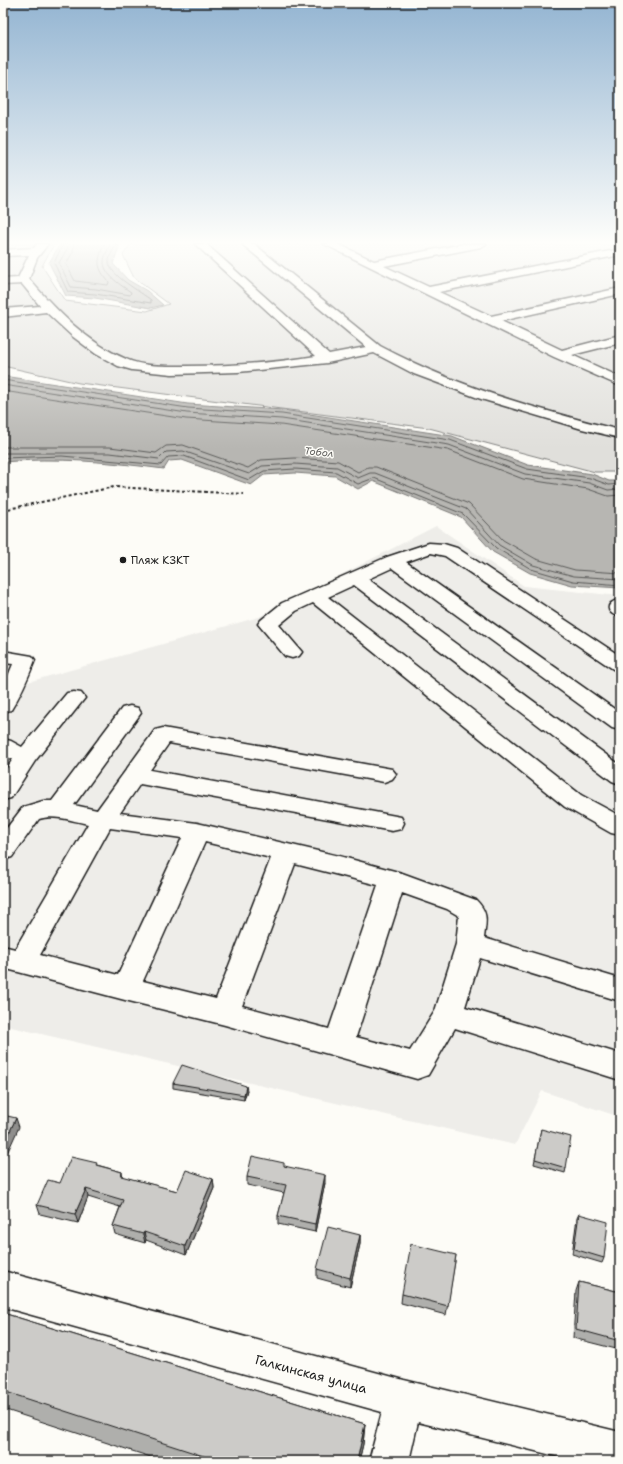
<svg xmlns="http://www.w3.org/2000/svg" width="623" height="1464" font-family="'Shantell Sans',sans-serif">
  <style>
    .built { fill: #eeede9 }
    .green { fill: #e0dfdb; stroke: #7e7e7c }
    .water { fill: #b7b6b2; stroke: #797876 }
    .lines { fill: none; stroke-linecap: round; stroke-linejoin: round }
    .shore { stroke: #5a5a58; stroke-width: 1 }
    .minor-casing { stroke: #1c1c1c; stroke-width: 3 }
    .path { stroke: #1c1c1c; stroke-width: 2; stroke-dasharray: 3 2.5; stroke-linecap: butt }
    .minor { fill: #fdfcf7; fill-rule: evenodd }
    .wall { fill: #afafac; stroke: #1c1c1c }
    .shaded-wall { fill: #8f8e8c; stroke: #1c1c1c }
    .building { fill: #cccbc8; stroke: #1c1c1c }
    .poi-dot { fill: #1c1c1c; stroke: #fdfcf7; stroke-width: 1.5 }
    .labels { text-anchor: middle; dominant-baseline: central; stroke-width: 3; stroke-linejoin: round; paint-order: stroke }
    .far-water-label { font-size: 10px; font-style: italic; fill: #5a5a58; stroke: #fdfcf7 }
    .poi-label { font-size: 11px; fill: #1c1c1c; stroke: #fdfcf7; text-anchor: start }
    .near-street-label { font-size: 13px; fill: #1c1c1c; stroke: #fdfcf7 }
  </style>
  <rect width="100%" height="100%" fill="#fdfcf7"/>
  <filter id="ink" filterUnits="userSpaceOnUse"><feTurbulence type="fractalNoise" baseFrequency=".025" numOctaves="2"/><feDisplacementMap in="SourceGraphic" scale="8" xChannelSelector="R" yChannelSelector="G"/><feConvolveMatrix kernelMatrix="1 2 1 2 8 2 1 2 1" color-interpolation-filters="sRGB"/></filter>
  <g filter="url(#ink)">
    <path class="built" d="M 436,526 L 524,586 L 620,596 L 620,1117 L 542,1091 L 515,1145 L 3,1025 L 3,689 L 259,617 Z"/>
    <path class="green" d="M 3,244 L 54,244 L 42,266 L 65,301 L 147,311 L 169,304 L 134,278 L 123,255 L 131,244 L 620,244 L 620,472 L 595,472 L 429,428 L 79,383 L 3,366 Z"/>
    <path class="water" d="M 60,244 L 120,244 L 113,264 L 128,280 L 147,291 L 163,305 L 151,308 L 95,298 L 66,296 L 49,263 Z
      M 3,376 L 188,404 L 283,410 L 452,436 L 528,465 L 592,474 L 609,481 L 620,481 L 620,588 L 572,585 L 530,573 L 493,552 L 461,517 L 373,481 L 358,489 L 335,476 L 295,473 L 264,475 L 251,485 L 182,460 L 169,461 L 164,469 C 111,462 56,457 3,462 Z"/>
    <g class="lines">
      <path class="shore" d="M 63,244 L 54,263 L 68,292 L 95,294 L 151,303 L 151,300 C 141,292 109,275 109,262 C 109,256 114,249 116,244
        M 68,244 L 67,249 L 59,263 L 71,287 L 96,289 L 130,295 L 131,292 C 122,286 104,275 104,262 C 104,256 108,250 110,244
        M 74,244 L 73,252 L 66,264 L 75,281 L 108,285 L 109,282 C 96,267 97,262 104,244
        M 3,380 L 188,408 L 282,414 L 450,440 L 527,469 L 590,478 L 609,485 L 620,484
        M 3,385 L 187,413 L 282,419 L 449,445 L 525,474 L 589,483 L 608,490 L 620,489
        M 3,391 L 186,419 L 281,425 L 448,450 L 523,479 L 588,489 L 608,496 L 620,495
        M 3,447 L 110,447 L 156,453 L 166,446 L 183,445 L 248,468 L 261,460 L 295,458 L 338,461 L 358,472 L 368,467 L 376,467 L 469,504 L 503,540 L 536,559 L 575,570 L 620,573
        M 3,453 L 110,453 L 159,459 L 166,452 L 183,451 L 249,474 L 262,466 L 295,464 L 337,467 L 358,478 L 370,473 L 375,473 L 466,509 L 499,545 L 533,565 L 574,576 L 620,579
        M 3,458 L 62,456 L 161,465 L 168,457 L 184,456 L 249,480 L 264,471 L 295,469 L 336,472 L 358,484 L 374,478 L 463,514 L 496,548 L 531,569 L 573,581 L 620,585"/>
      <defs>
        <path id="minor" d="M 37,244 L 48,244 L 37,258 L 29,279 C 56,310 87,343 126,359 C 144,367 166,366 186,366 C 230,366 273,363 316,356 L 195,244 L 206,244 L 329,354 L 366,347 L 242,244 L 254,244 L 380,346 C 436,376 494,396 555,413 C 576,419 598,425 620,430 L 620,438 L 582,429 L 481,399 L 414,374 L 374,353 L 327,363 L 238,372 L 172,374 L 132,370 L 118,366 L 96,354 L 72,336 L 46,312 L 3,317 L 3,309 L 40,306 L 22,284 L 3,285 L 3,279 L 18,278 L 29,255 L 3,256 L 3,250 L 34,248 Z
          M 324,244 L 338,244 L 374,261 L 463,244 L 486,244 L 481,247 L 384,266 L 429,287 L 620,249 L 620,255 L 439,292 L 491,316 L 620,288 L 620,294 L 501,321 L 562,350 L 620,335 L 620,343 L 572,355 L 620,377 L 620,386 L 554,357 Z
          M 429,543 L 444,544 L 457,548 L 620,656 L 620,671 L 613,669 L 445,556 L 431,553 L 406,562 L 620,713 L 620,730 L 612,728 L 392,568 L 368,579 L 620,765 L 620,784 L 612,781 L 354,585 L 328,597 L 581,795 L 620,816 L 620,835 L 611,833 L 565,807 L 313,603 L 296,611 L 279,625 L 302,652 L 299,656 L 292,658 L 285,656 L 258,624 L 261,620 L 282,603 L 387,557 Z
          M 620,599 L 620,617 C 605,613 605,603 620,599 Z
          M 3,651 L 32,656 L 35,660 C 28,678 21,694 11,710 L 3,712 L 3,688 L 13,664 L 3,663 Z
          M 74,692 L 81,693 L 85,698 L 35,761 L 11,798 L 3,800 L 3,774 L 13,759 L 3,756 L 3,739 L 11,741 L 22,747 L 67,693 Z
          M 130,706 L 138,708 L 141,713 L 74,805 L 97,810 L 155,730 L 163,728 L 392,769 L 396,774 L 392,779 L 384,782 L 169,743 L 150,770 L 401,817 L 404,823 L 401,829 L 392,831 L 140,784 L 120,813 L 197,823 L 339,856 L 402,873 L 476,900 C 489,913 486,921 484,938 L 620,979 L 620,1001 L 480,958 L 465,1007 L 620,1054 L 620,1080 L 455,1028 L 428,1075 L 417,1079 L 225,1025 L 125,1000 L 3,968 L 3,946 L 15,949 L 88,824 C 73,821 54,814 39,819 L 12,857 L 3,860 L 3,833 L 23,807 L 43,801 L 52,801 L 122,708 ZM 110,828 L 182,838 L 118,975 L 40,955 ZM 205,842 L 271,858 L 216,999 L 143,981 ZM 295,864 L 378,885 L 329,1029 L 242,1006 ZM 402,893 L 447,909 L 459,916 L 456,944 L 435,1011 L 410,1051 L 356,1037 Z
          M 3,1271 L 404,1380 L 620,1432 L 620,1461 L 576,1461 L 418,1422 L 409,1461 L 369,1461 L 382,1412 L 3,1307 Z"/>
      </defs>
      <use href="#minor" class="minor-casing"/>
      <path class="path" d="M 3,510 L 114,487 L 244,494"/>
      <use href="#minor" class="minor"/>
    </g>
    <path class="wall" d="M 173,1083 L 247,1090 L 244,1100 L 173,1088 Z
      M 541,1129 L 566,1168 L 565,1173 L 534,1164 Z
      M 97,1165 L 122,1172 L 123,1177 L 177,1191 L 213,1179 L 214,1188 L 186,1255 L 146,1240 L 145,1243 L 115,1234 L 113,1226 L 120,1207 L 88,1197 L 78,1223 L 40,1214 L 37,1205 L 60,1183 Z
      M 285,1166 L 325,1183 L 315,1232 L 278,1224 L 278,1216 L 284,1193 L 247,1185 L 247,1177 Z
      M 579,1214 L 604,1258 L 602,1263 L 572,1254 L 577,1218 Z
      M 360,1235 L 360,1244 L 350,1287 L 317,1278 L 317,1269 Z
      M 456,1255 L 446,1315 L 401,1303 L 402,1294 Z
      M 579,1282 L 620,1292 L 620,1350 L 573,1338 L 576,1291 Z
      M 3,1313 L 365,1424 L 363,1444 L 359,1461 L 163,1461 L 3,1409 Z"/>
    <path class="shaded-wall" d="M 246,1086 L 247,1090 L 244,1100 L 244,1095 Z
      M 16,1118 L 19,1127 L 4,1160 L 3,1157 L 3,1146 Z
      M 325,1175 L 325,1183 L 315,1232 L 315,1224 Z
      M 213,1179 L 214,1188 L 186,1255 L 185,1246 Z
      M 86,1189 L 88,1197 L 78,1223 L 75,1214 Z
      M 144,1232 L 146,1240 L 145,1243 L 143,1234 Z
      M 360,1235 L 360,1244 L 350,1287 L 350,1278 Z
      M 365,1424 L 363,1444 L 359,1461 L 357,1461 Z"/>
    <path class="building" d="M 182,1065 L 246,1086 L 244,1095 L 173,1083 Z
      M 3,1115 L 16,1118 L 3,1146 Z
      M 541,1129 L 571,1137 L 566,1168 L 535,1159 Z
      M 252,1156 L 284,1163 L 284,1166 L 325,1175 L 315,1224 L 278,1216 L 286,1185 L 247,1177 Z
      M 71,1157 L 97,1163 L 96,1165 L 122,1172 L 121,1176 L 177,1191 L 186,1170 L 213,1179 L 185,1246 L 144,1232 L 143,1234 L 113,1226 L 123,1200 L 86,1189 L 75,1214 L 37,1205 L 48,1180 L 60,1183 Z
      M 579,1214 L 608,1222 L 604,1258 L 574,1249 Z
      M 328,1227 L 360,1235 L 350,1278 L 317,1269 Z
      M 411,1244 L 456,1255 L 448,1306 L 402,1294 Z
      M 579,1282 L 620,1292 L 620,1341 L 576,1329 Z
      M 3,1313 L 365,1424 L 357,1461 L 219,1461 L 3,1391 Z"/>
  </g>
  <linearGradient id="sky" x2="0" y2="1"><stop stop-color="#94b5d2"/><stop offset="0.54" stop-color="#fefefb"/><stop offset="1" stop-color="#fefefb" stop-opacity="0"/></linearGradient>
  <rect width="623" height="449" fill="url(#sky)"/>
  <circle class="poi-dot" cx="123" cy="560" r="4"/>
  <g class="labels">
    <g class="far-water-label">
      <text transform="translate(319 452) rotate(6)">Тобол</text>
    </g>
    <g class="poi-label">
      <text x="131" y="560">Пляж КЗКТ</text>
    </g>
    <g class="near-street-label">
      <text transform="translate(311 1374) rotate(15)">Галкинская улица</text>
    </g>
  </g>
  <rect width="623" height="1464" fill="none" stroke="#fdfcf7" stroke-width="16"/>
  <rect x="8" y="8" width="607" height="1448" fill="none" stroke="#1c1c1c" stroke-width="1.5" filter="url(#ink)"/>
</svg>
